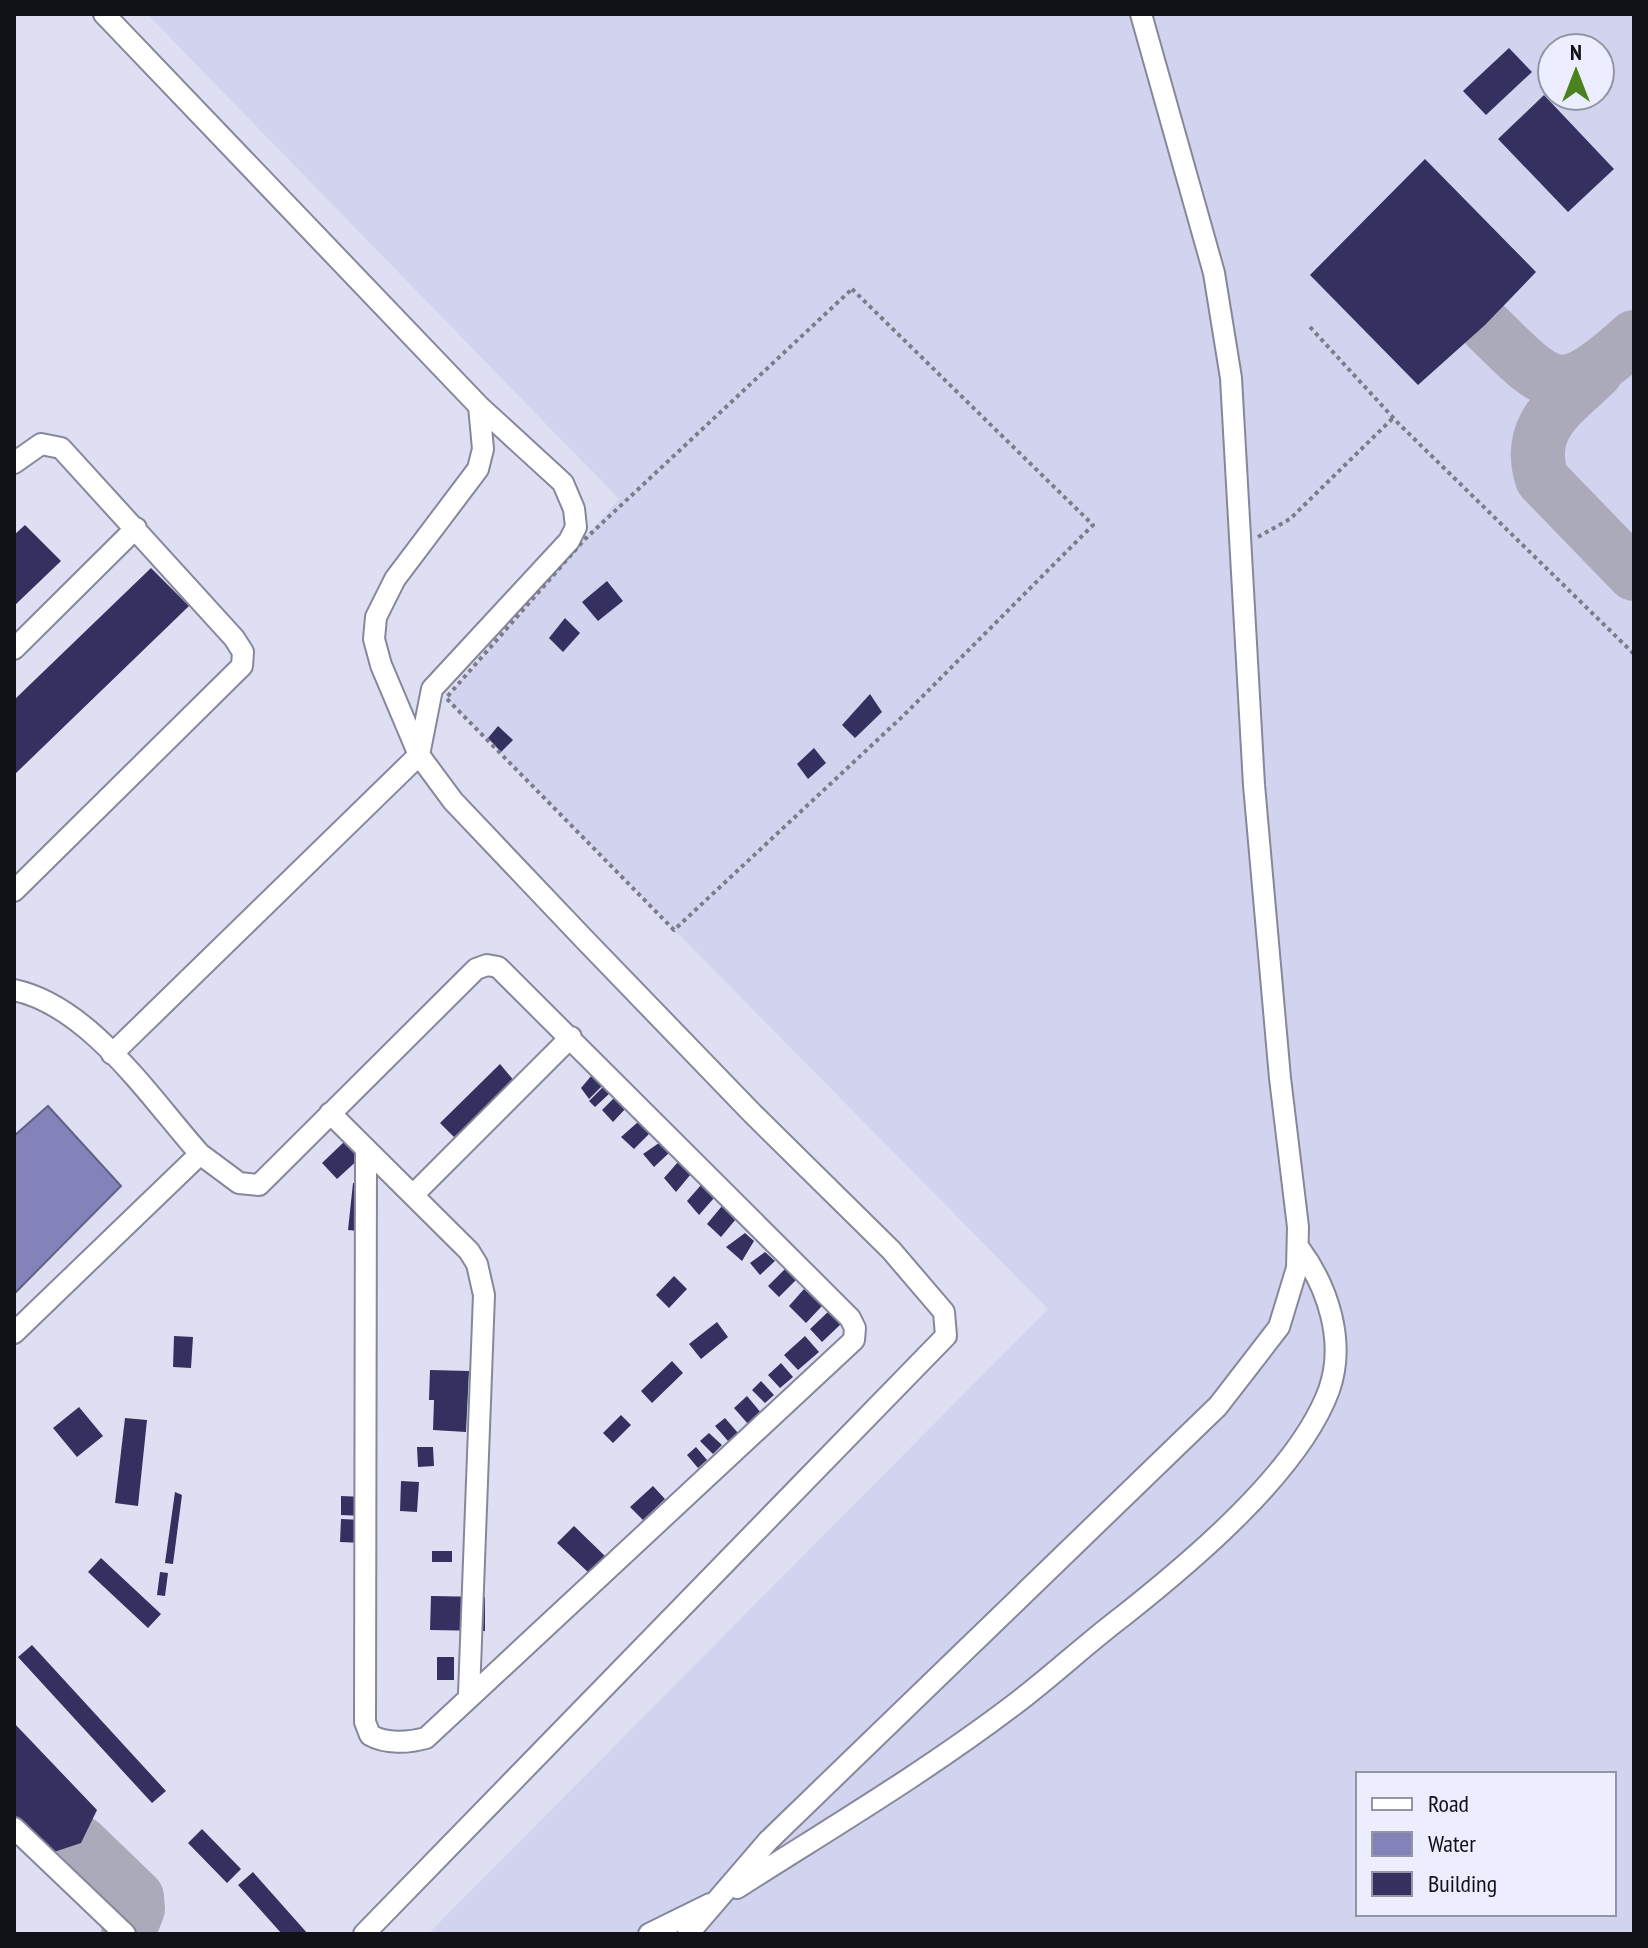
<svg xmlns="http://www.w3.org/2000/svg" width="1648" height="1948" font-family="'PT Sans Narrow',sans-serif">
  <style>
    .built { fill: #d2d3ef; fill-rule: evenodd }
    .water { fill: #8382b9; stroke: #616089; stroke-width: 2 }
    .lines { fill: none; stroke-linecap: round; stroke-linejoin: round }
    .taxiway { stroke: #aaaaba; stroke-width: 54 }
    .building { fill: #34305f }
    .minor-casing { stroke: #87879b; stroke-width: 24 }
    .path { stroke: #7c7c8a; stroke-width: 4; stroke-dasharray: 4 4; stroke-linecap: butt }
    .minor { stroke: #fff; stroke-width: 20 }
  </style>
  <rect width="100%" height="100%" fill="#dfdff4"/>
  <path class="built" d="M 147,14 L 1634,14 L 1634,1934 L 428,1934 L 1048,1309 L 446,698 L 619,499 ZM 1552,48 L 1600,48 L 1600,96 L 1552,96 ZM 1358,1774 L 1614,1774 L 1614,1914 L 1358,1914 Z"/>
  <path class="water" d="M 48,1106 L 121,1186 L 14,1294 L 14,1136 Z"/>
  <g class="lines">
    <path class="taxiway" d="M 1485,325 C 1552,391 1559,405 1634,337
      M 1596,372 C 1562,405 1525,426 1542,479 L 1634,574
      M 81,1843 L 137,1897 L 138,1909 L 128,1934"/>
  </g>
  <path class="building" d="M 1509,48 L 1532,72 L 1486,115 L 1463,91 Z
    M 1544,95 L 1614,169 L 1568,212 L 1498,139 Z
    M 1425,159 L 1536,272 L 1485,325 L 1418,385 L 1310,275 Z
    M 25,525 L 61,561 L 14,606 L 14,535 Z
    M 151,568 L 189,606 L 14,775 L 14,700 Z
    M 607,581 L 623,601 L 598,621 L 582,602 Z
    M 565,618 L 580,633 L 563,652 L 549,638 Z
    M 870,694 L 882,712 L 855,738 L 842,725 Z
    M 498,726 L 513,740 L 501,752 L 488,738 Z
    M 814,748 L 826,763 L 808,779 L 797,764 Z
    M 500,1064 L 515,1082 L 454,1137 L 440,1123 Z
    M 592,1075 L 603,1085 L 589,1099 L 581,1088 Z
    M 603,1087 L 610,1093 L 595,1107 L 589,1101 Z
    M 614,1098 L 626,1108 L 613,1122 L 602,1110 Z
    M 638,1122 L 651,1132 L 634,1149 L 621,1137 Z
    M 345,1141 L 361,1157 L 337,1179 L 322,1163 Z
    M 659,1143 L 669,1153 L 654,1167 L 643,1154 Z
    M 678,1162 L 691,1174 L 676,1192 L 664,1178 Z
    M 353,1183 L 363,1184 L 358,1231 L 348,1230 Z
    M 701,1185 L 714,1198 L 699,1215 L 687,1201 Z
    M 722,1206 L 736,1219 L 721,1237 L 707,1224 Z
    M 745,1233 L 754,1241 L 742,1261 L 726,1247 Z
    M 765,1252 L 775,1261 L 760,1275 L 750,1263 Z
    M 785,1269 L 796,1280 L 779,1297 L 768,1286 Z
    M 674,1276 L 687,1289 L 669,1308 L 656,1295 Z
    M 804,1289 L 822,1306 L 806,1323 L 789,1306 Z
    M 829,1311 L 841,1324 L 822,1342 L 810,1329 Z
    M 717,1322 L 728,1337 L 701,1359 L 689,1344 Z
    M 174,1336 L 193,1337 L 191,1368 L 173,1367 Z
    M 805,1336 L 819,1352 L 798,1370 L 784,1355 Z
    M 672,1361 L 683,1373 L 652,1403 L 641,1391 Z
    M 781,1363 L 793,1377 L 780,1388 L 768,1375 Z
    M 430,1370 L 469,1371 L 466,1432 L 433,1430 L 434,1400 L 429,1400 Z
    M 761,1381 L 774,1395 L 765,1403 L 752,1390 Z
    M 747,1396 L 762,1414 L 749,1425 L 734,1408 Z
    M 79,1407 L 103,1436 L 77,1457 L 53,1428 Z
    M 621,1415 L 631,1425 L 613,1443 L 603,1433 Z
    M 125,1418 L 147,1420 L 138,1506 L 115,1503 Z
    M 725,1418 L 738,1433 L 728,1441 L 715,1426 Z
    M 709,1433 L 722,1445 L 713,1454 L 700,1441 Z
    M 417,1447 L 433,1447 L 434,1466 L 418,1467 Z
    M 696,1447 L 707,1460 L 698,1468 L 687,1455 Z
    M 401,1481 L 419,1482 L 417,1512 L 400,1511 Z
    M 653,1486 L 665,1499 L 643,1520 L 630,1507 Z
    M 175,1492 L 182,1495 L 173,1564 L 165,1563 Z
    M 341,1496 L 364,1497 L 363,1516 L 341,1515 Z
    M 341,1519 L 363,1520 L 363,1543 L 340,1542 Z
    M 574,1526 L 605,1556 L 589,1573 L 557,1543 Z
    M 432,1551 L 452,1551 L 452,1562 L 432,1562 Z
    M 101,1558 L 161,1614 L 148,1628 L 88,1572 Z
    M 160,1572 L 168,1573 L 165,1596 L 157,1595 Z
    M 431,1596 L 485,1597 L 485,1631 L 430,1630 Z
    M 32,1645 L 166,1791 L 152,1803 L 18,1657 Z
    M 437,1657 L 454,1657 L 454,1680 L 437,1680 Z
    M 14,1723 L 97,1810 L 81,1843 L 48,1854 L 14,1819 Z
    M 202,1829 L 241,1869 L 227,1883 L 188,1843 Z
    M 253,1872 L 308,1934 L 282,1934 L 238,1885 Z"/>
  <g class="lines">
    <defs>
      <path id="minor" d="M 104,14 L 479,406 L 563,483 L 574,509 L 576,527 L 569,541 L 432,689 L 419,755 L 112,1054
        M 14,463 L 41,444 L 61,448 L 234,638 L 243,652 L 242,666 L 14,891
        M 14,649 L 136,528
        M 14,990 C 90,1006 150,1098 200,1154 L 14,1333
        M 330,1113 L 469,1251 L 477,1264 L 484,1295 L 469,1694
        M 200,1154 L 239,1183 L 259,1185 L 476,969 L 487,965 L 498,967 L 850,1318 L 855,1328 L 854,1340 L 426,1738 C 408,1743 386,1744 370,1735 L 365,1722 L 366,1149
        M 414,1194 L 571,1037
        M 14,1828 L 125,1934
        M 737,1888 C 831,1828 927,1771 1015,1704 C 1052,1676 1086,1644 1123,1616 C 1190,1563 1299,1472 1329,1390 C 1346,1342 1328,1287 1299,1248
        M 364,1934 L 946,1336 L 944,1312 L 891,1250 L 753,1114 L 585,940 L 453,801 L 419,755 L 381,665 L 374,639 L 376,617 L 395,579 L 478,469 L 483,449 L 479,406
        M 649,1934 L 710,1904
        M 688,1934 L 768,1841 L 1218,1406 L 1279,1327 L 1297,1268 L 1298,1227 L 1280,1078 L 1254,785 L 1231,378 L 1214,273 L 1141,14"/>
    </defs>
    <use href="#minor" class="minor-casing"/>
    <path class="path" d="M 852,289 L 1093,525 L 903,716 L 674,930 L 446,698 L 585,539 Z
      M 1310,327 L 1398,423 L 1634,654
      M 1258,537 L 1290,519 L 1393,418"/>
    <use href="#minor" class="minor"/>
  </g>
  <rect width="1648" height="1948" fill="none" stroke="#111118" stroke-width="32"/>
  <rect x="1356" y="1772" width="260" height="144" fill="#ecedfe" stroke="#9495a2" stroke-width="2"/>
  <rect x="1372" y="1798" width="40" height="12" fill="#ffffff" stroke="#9495a2" stroke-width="2"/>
  <text x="1428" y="1812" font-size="24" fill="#111118">Road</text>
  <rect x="1372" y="1832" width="40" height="24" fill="#8382b9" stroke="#9495a2" stroke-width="2"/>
  <text x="1428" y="1852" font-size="24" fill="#111118">Water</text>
  <rect x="1372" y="1872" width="40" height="24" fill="#34305f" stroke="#9495a2" stroke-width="2"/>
  <text x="1428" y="1892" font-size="24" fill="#111118">Building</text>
  <g transform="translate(1576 72)"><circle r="38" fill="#ecedfe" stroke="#9495a2" stroke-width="2"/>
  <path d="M0-6L14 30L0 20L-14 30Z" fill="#4a831d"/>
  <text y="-12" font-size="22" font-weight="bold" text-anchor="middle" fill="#111118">N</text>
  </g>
</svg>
